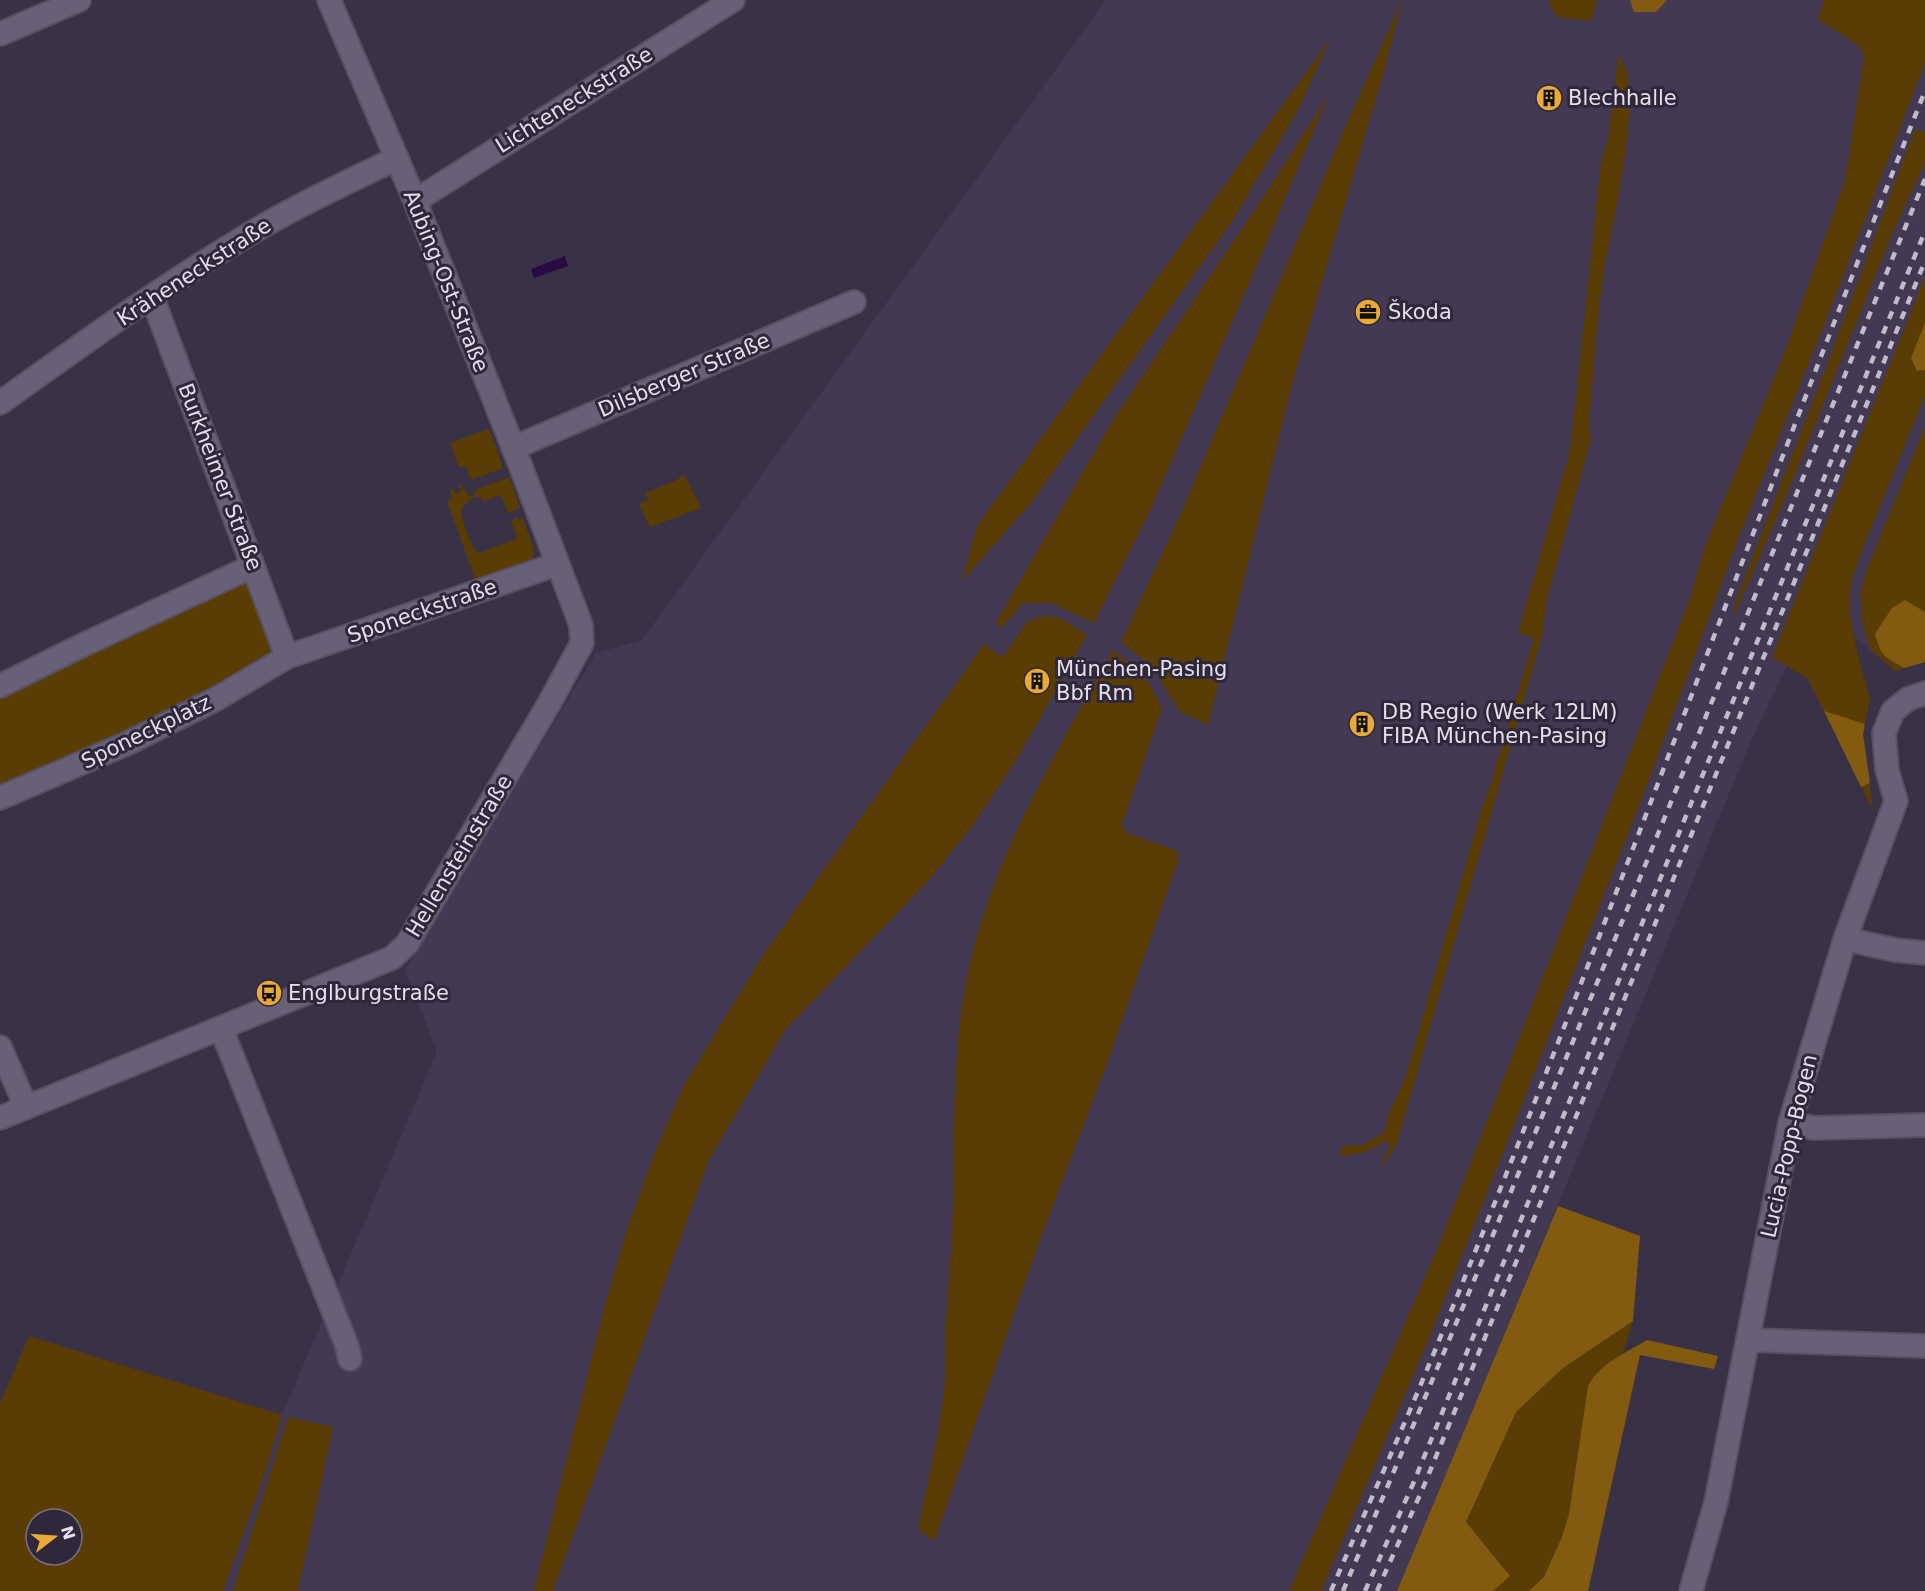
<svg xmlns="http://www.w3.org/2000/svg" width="1925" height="1591" font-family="'DejaVu Sans',sans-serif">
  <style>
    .built { fill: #443953 }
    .green { fill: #5a3d05; fill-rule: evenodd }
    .forest { fill: #825b11 }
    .water { fill: #270b42 }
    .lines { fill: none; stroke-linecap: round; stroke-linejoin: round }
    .minor-casing { stroke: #575061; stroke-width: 26 }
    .minor { stroke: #686076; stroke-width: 22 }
    .rail { stroke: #c0bbc9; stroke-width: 4.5; stroke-dasharray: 8 8; stroke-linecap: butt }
    .labels { text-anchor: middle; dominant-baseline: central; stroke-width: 6; stroke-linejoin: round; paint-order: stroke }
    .poi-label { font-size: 21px; fill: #e4dfec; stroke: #2f273a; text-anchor: start }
    .street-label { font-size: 21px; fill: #e4dfec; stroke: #2f273a }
  </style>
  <rect width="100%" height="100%" fill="#393145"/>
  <path class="built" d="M 1106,0 L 1925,0 L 1925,662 L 1895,671 L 1816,605 L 1751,741 L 1397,1591 L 223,1591 L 265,1473 L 282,1415 L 437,1052 L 405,970 L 596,653 L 642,640 Z"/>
  <path class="green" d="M 1402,0 L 1385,68 L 1293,380 L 1208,725 L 1180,712 L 1152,666 L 1121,642 L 1180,515 L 1347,123 Z
    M 1549,0 L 1597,0 L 1593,16 L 1590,21 L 1557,17 L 1551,7 Z
    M 1824,0 L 1925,0 L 1925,63 L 1830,310 L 1738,539 L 1645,790 L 1517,1117 L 1426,1345 L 1321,1591 L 1289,1591 L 1438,1247 L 1690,598 L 1705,546 L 1785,351 L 1845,180 L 1863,63 L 1863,52 L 1856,44 L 1818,19 Z
    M 1331,38 L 1298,110 L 1231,223 L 1031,503 L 962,581 L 977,526 Z
    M 1618,56 C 1648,82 1610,231 1604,271 C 1596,321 1594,372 1589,422 L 1591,439 L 1546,602 L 1543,633 L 1397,1143 L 1380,1170 L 1390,1143 L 1387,1141 L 1362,1153 L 1340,1156 L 1342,1146 L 1363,1145 L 1382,1134 L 1387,1123 L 1389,1112 L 1405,1079 L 1483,804 L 1488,793 L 1534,638 L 1518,633 L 1570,451 L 1601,162 L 1608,138 Z
    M 1329,94 L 1260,258 L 1148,515 L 1094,623 L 1051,603 L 1023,603 L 1002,627 L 995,624 L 1113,420 L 1264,196 Z
    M 1915,129 L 1925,132 L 1925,163 L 1892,234 L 1791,484 L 1734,616 L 1735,603 L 1831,354 Z
    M 1925,277 L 1925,396 L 1862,550 L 1851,582 L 1849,610 L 1857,651 L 1870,699 L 1863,734 L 1873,811 L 1808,679 L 1772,657 Z
    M 1925,427 L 1925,612 L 1905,600 L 1893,662 L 1904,668 L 1895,671 L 1871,650 L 1863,627 L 1860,596 L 1866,571 Z
    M 489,429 L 503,468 L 471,480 L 465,465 L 459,468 L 451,445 L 452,442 Z
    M 684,474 L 701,508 L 650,527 L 639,504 L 648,500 L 645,493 L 677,480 Z
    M 509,477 L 520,507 L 508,514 L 501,495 L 484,501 L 481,498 C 474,496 473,497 468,502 C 464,506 463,504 462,510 C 460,519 470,540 474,549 L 479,553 L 517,539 L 511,520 L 518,517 L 519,520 L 523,518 L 534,550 L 532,561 L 476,582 L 447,501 L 452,498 L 450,490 L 452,489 L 455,493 L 459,493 L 461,490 L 458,485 L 460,484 L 470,497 L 474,495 L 475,490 Z
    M 253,576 L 281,655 L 111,743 L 109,738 L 89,746 L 91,752 L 0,793 L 0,697 Z
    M 1044,616 L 1058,617 L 1087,635 L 1015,762 L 971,828 L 928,881 L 785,1030 L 709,1160 L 553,1591 L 534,1591 L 606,1300 L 629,1223 L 657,1147 L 684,1085 L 763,955 L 984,644 L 1003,657 L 1027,622 Z
    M 1113,650 C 1138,671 1148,677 1162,708 L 1122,825 L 1127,833 L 1178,851 L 1177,863 L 1109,1058 L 1041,1237 L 934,1542 L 918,1529 C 928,1479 941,1430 945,1380 C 947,1360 945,1340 946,1320 C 948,1292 950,1265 952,1237 C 956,1142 949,1046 972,954 C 1000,844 1059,748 1113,650 Z
    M 1633,1321 L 1617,1372 L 1571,1591 L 1493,1591 L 1509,1575 L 1466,1522 L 1516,1412 L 1563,1368 Z
    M 29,1336 L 282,1415 L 265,1473 L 223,1591 L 0,1591 L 0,1403 ZM 36,1519 L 72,1519 L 72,1555 L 36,1555 Z
    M 288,1417 L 333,1427 L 298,1591 L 233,1591 Z"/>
  <path class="forest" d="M 1630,0 L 1667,0 L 1656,12 L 1634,12 Z
    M 1925,323 L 1925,370 L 1917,371 L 1911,358 Z
    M 1905,600 L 1925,612 L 1925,662 L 1904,668 C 1884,656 1882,658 1875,634 L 1892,608 Z
    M 1824,711 L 1865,724 L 1863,734 L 1870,783 L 1861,787 Z
    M 1558,1206 L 1640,1236 L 1633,1321 L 1563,1368 L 1516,1412 L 1466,1522 L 1510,1576 L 1493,1591 L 1397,1591 Z
    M 1647,1340 L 1718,1356 L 1714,1369 L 1640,1355 L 1588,1591 L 1529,1591 L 1544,1577 L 1562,1537 L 1569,1514 L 1588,1386 C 1600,1363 1626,1353 1647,1340 Z"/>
  <path class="water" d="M 565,256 L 568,266 L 534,278 L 531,269 Z"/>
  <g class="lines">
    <defs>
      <path id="minor" d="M 0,34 L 79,0
        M 415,201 L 733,0
        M 152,297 L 287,657
        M 0,403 C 77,348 154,292 235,243 C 287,210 342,185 397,158
        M 513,448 L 854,302
        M 0,686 L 85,644 L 253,566
        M 0,798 L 128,743 L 216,699 L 287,657 L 557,564
        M 1845,939 L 1895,950 L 1925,953
        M 221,1028 L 347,1346 L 350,1359
        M 0,1047 L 26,1107
        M 0,1118 L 392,958 L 407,944 L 550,702 L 582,643 L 581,625 L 521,467 L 415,201 L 329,0
        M 1790,1123 L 1814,1128 L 1925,1125
        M 1748,1340 L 1925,1346
        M 1691,1591 L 1716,1502 L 1790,1123 L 1845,939 L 1896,801 L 1887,770 L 1884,733 L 1893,711 L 1908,699 L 1925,693"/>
    </defs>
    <use href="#minor" class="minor-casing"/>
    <use href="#minor" class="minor"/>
    <path class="rail" d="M 1331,1591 C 1364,1514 1399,1438 1431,1360 C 1604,940 1757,512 1925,91
      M 1343,1591 C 1543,1123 1732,650 1925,179
      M 1365,1591 L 1413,1484 L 1925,231
      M 1377,1591 L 1423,1488 L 1624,1000 L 1925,261"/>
  </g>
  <defs>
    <symbol id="building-disc" viewBox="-11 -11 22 22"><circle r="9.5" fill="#eaaa38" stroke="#2f273a"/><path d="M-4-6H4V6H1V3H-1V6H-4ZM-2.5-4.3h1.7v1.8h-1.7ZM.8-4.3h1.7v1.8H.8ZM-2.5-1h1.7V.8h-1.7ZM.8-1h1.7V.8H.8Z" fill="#111"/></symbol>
    <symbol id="office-disc" viewBox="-11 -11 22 22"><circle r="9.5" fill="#eaaa38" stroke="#2f273a"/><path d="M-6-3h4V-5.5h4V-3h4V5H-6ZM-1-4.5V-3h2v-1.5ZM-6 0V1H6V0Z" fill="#111"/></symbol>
    <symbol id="bus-disc" viewBox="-11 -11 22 22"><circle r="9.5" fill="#eaaa38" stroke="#2f273a"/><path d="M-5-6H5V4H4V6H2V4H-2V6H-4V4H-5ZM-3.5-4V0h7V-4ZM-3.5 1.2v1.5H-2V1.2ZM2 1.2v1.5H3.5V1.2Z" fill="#111"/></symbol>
  </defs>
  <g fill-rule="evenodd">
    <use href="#building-disc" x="1534" y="83" width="30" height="30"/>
    <use href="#office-disc" x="1353" y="297" width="30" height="30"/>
    <use href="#building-disc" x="1022" y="666" width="30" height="30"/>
    <use href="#building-disc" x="1347" y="709" width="30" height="30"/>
    <use href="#bus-disc" x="254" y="978" width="30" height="30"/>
  </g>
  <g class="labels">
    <g class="poi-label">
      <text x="1568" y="98">Blechhalle</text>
      <text x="1388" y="312">Škoda</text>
      <text x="1056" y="669">München-Pasing<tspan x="1056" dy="24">Bbf Rm</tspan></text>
      <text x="1382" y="712">DB Regio (Werk 12LM)<tspan x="1382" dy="24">FIBA München-Pasing</tspan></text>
      <text x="288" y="993">Englburgstraße</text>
    </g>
    <g class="street-label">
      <text transform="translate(574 100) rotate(-32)">Lichteneckstraße</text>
      <text transform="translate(194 272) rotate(-33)">Kräheneckstraße</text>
      <text transform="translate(446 281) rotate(68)">Aubing-Ost-Straße</text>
      <text transform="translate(684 375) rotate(-23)">Dilsberger Straße</text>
      <text transform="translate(220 477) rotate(69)">Burkheimer Straße</text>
      <text transform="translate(422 611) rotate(-19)">Sponeckstraße</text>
      <text transform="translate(146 732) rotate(-26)">Sponeckplatz</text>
      <text transform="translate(459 856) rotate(-59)">Hellensteinstraße</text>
      <text transform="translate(1789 1146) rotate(-77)">Lucia-Popp-Bogen</text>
    </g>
  </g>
  <g transform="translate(54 1537) rotate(73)"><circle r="28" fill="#2f273a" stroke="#777181" stroke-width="1.5"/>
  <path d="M0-4.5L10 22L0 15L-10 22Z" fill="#eaaa38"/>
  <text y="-9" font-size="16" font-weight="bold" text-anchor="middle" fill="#e4dfec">N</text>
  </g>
</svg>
